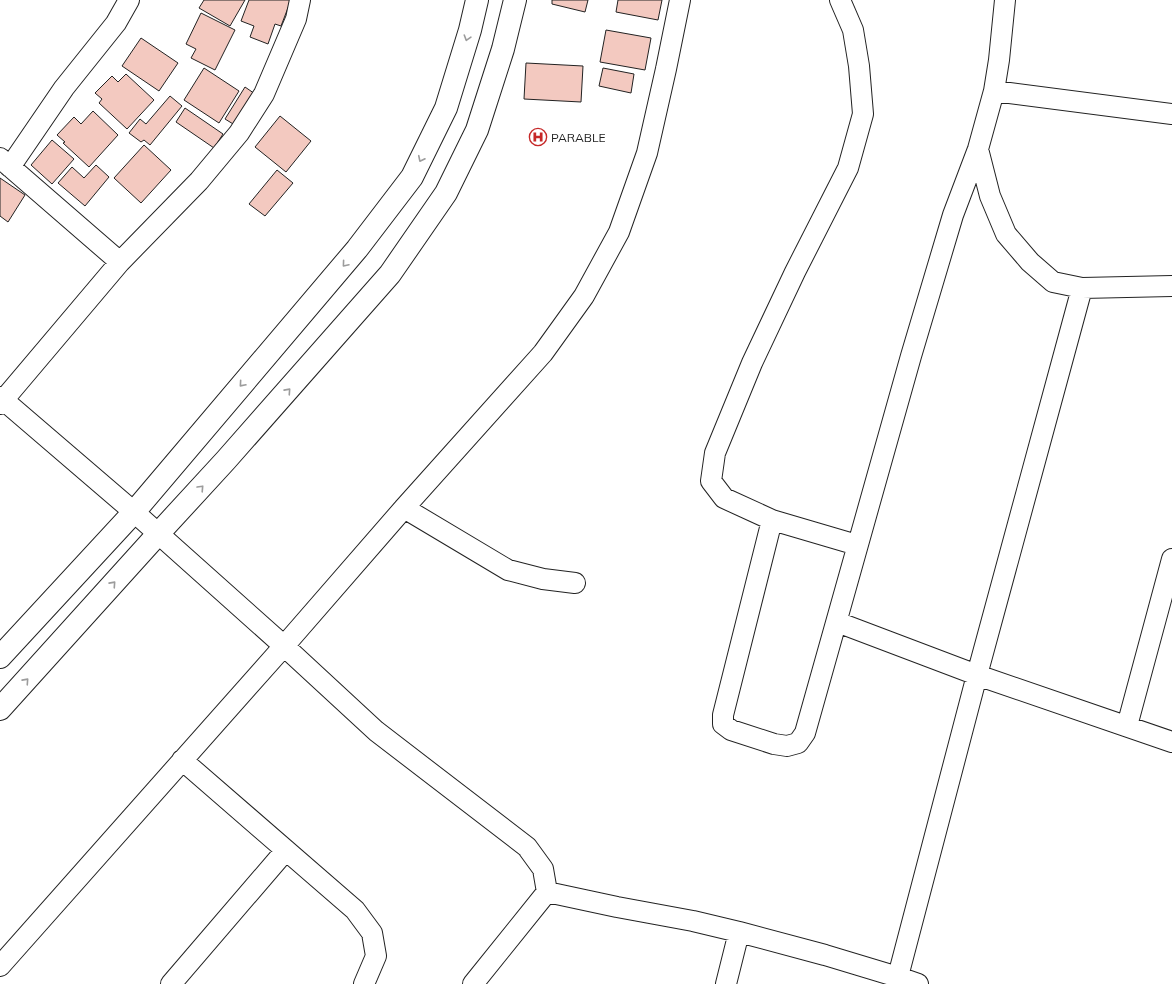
<svg xmlns="http://www.w3.org/2000/svg" width="1172" height="984" font-family="Mulish,sans-serif">
  <style>
    .building { fill: #f3c9c0; stroke: #222 }
    .lines { fill: none; stroke-linecap: round; stroke-linejoin: round }
    .street-casing { stroke: #222; stroke-width: 22 }
    .secondary-casing { stroke: #222; stroke-width: 24 }
    .street { stroke: #fff; stroke-width: 20 }
    .secondary { stroke: #fff; stroke-width: 22 }
    .oneway { stroke: #9c9c9c }
    .labels { text-anchor: middle; dominant-baseline: central; stroke-width: 3; stroke-linejoin: round; paint-order: stroke }
    .poi-label { font-size: 12px; fill: #222; stroke: #fff; text-anchor: start }
  </style>
  <rect width="100%" height="100%" fill="#fff"/>
  <path class="building" d="M 204,0 L 245,0 L 230,26 L 199,8 Z
    M 249,0 L 291,0 L 281,26 L 275,24 L 268,44 L 250,37 L 254,26 L 241,21 Z
    M 552,0 L 588,0 L 585,12 L 552,4 Z
    M 618,0 L 662,0 L 658,20 L 616,12 Z
    M 201,13 L 235,30 L 215,70 L 191,58 L 196,49 L 186,44 Z
    M 606,30 L 651,38 L 645,70 L 600,62 Z
    M 141,38 L 178,63 L 159,91 L 122,66 Z
    M 526,63 L 583,66 L 581,102 L 524,99 Z
    M 204,68 L 239,91 L 219,123 L 184,100 Z
    M 603,68 L 634,74 L 631,93 L 599,86 Z
    M 126,74 L 154,100 L 127,129 L 99,103 L 102,99 L 95,93 L 112,76 L 118,82 Z
    M 245,87 L 258,96 L 238,127 L 225,119 Z
    M 170,96 L 182,106 L 150,145 L 144,140 L 141,142 L 129,133 L 140,119 L 146,124 Z
    M 185,108 L 223,134 L 214,148 L 176,122 Z
    M 93,111 L 118,135 L 89,167 L 63,143 L 65,142 L 57,135 L 74,117 L 81,124 Z
    M 280,116 L 311,141 L 286,172 L 255,147 Z
    M 52,140 L 74,159 L 52,184 L 31,165 Z
    M 144,145 L 171,170 L 141,203 L 114,178 Z
    M 96,165 L 109,177 L 85,206 L 58,183 L 72,167 L 84,178 Z
    M 277,170 L 293,183 L 265,216 L 249,204 Z
    M 0,178 L 25,195 L 8,222 L 0,216 Z"/>
  <g class="lines">
    <defs>
      <path id="street" d="M 840,0 L 853,30 L 859,66 L 863,114 L 848,168 L 795,272 L 752,363 L 715,453 L 711,481 L 724,498 L 772,520 L 857,545
        M 994,91 L 1172,114
        M 978,149 L 990,196 L 1006,234 L 1030,262 L 1053,282 L 1082,288 L 1172,286
        M 0,158 L 120,262
        M 10,167 L 64,88 L 116,23 L 129,0
        M 0,397 L 134,512 L 284,646 L 376,731 L 527,847 L 543,869 L 547,892 L 473,984
        M 0,404 L 120,262 L 199,181 L 239,133 L 264,94 L 296,19 L 300,0
        M 404,508 L 508,570 L 543,579 L 575,583
        M 772,520 L 723,715 L 723,724 L 731,730 L 774,744 L 787,746 L 798,743 L 805,733 L 911,356 L 953,215 L 978,149 L 994,91 L 999,60 L 1005,0
        M 837,622 L 977,675 L 1172,742
        M 1127,726 L 1172,559
        M 182,760 L 355,910 L 372,933 L 376,956 L 364,984
        M 547,892 L 617,907 L 693,921 L 739,932 L 825,955 L 898,977 L 918,984
        M 0,966 L 284,646 L 404,508 L 543,353 L 584,296 L 619,232 L 647,153 L 666,69 L 680,0
        M 171,984 L 286,850
        M 726,984 L 739,932
        M 896,984 L 977,675 L 1082,288"/>
      <path id="secondary" d="M 0,657 L 134,512 L 357,249 L 412,177 L 446,108 L 470,30 L 477,0
        M 0,709 L 158,534 L 226,460 L 390,274 L 446,193 L 477,130 L 503,49 L 515,0"/>
    </defs>
    <use href="#street" class="street-casing"/>
    <use href="#secondary" class="secondary-casing"/>
    <use href="#street" class="street"/>
    <use href="#secondary" class="secondary"/>
  </g>
  <defs><path id="oneway-chevron" d="M-2-3.5L2.5 0L-2 3.5" fill="none" stroke-width="1.6" stroke-linecap="round" stroke-linejoin="round"/></defs>
  <g class="oneway">
    <use href="#oneway-chevron" transform="translate(467 38) rotate(107)"/>
    <use href="#oneway-chevron" transform="translate(421 159) rotate(116)"/>
    <use href="#oneway-chevron" transform="translate(345 264) rotate(130)"/>
    <use href="#oneway-chevron" transform="translate(242 384) rotate(131)"/>
    <use href="#oneway-chevron" transform="translate(288 391) rotate(-48)"/>
    <use href="#oneway-chevron" transform="translate(201 488) rotate(-47)"/>
    <use href="#oneway-chevron" transform="translate(113 584) rotate(-48)"/>
    <use href="#oneway-chevron" transform="translate(26 681) rotate(-48)"/>
  </g>
  <defs>
    <symbol id="hospital-ring" viewBox="-11 -11 22 22"><circle r="9.5" fill="#fff" stroke="#c62828" stroke-width="1.5"/><path d="M-5-5h3v3.5h4V-5h3V5h-3V1.5h-4V5h-3Z" fill="#c62828"/></symbol>
  </defs>
  <g fill-rule="evenodd">
    <use href="#hospital-ring" x="528" y="127" width="20" height="20"/>
  </g>
  <g class="labels">
    <g class="poi-label">
      <text x="551" y="137">PARABLE</text>
    </g>
  </g>
</svg>
